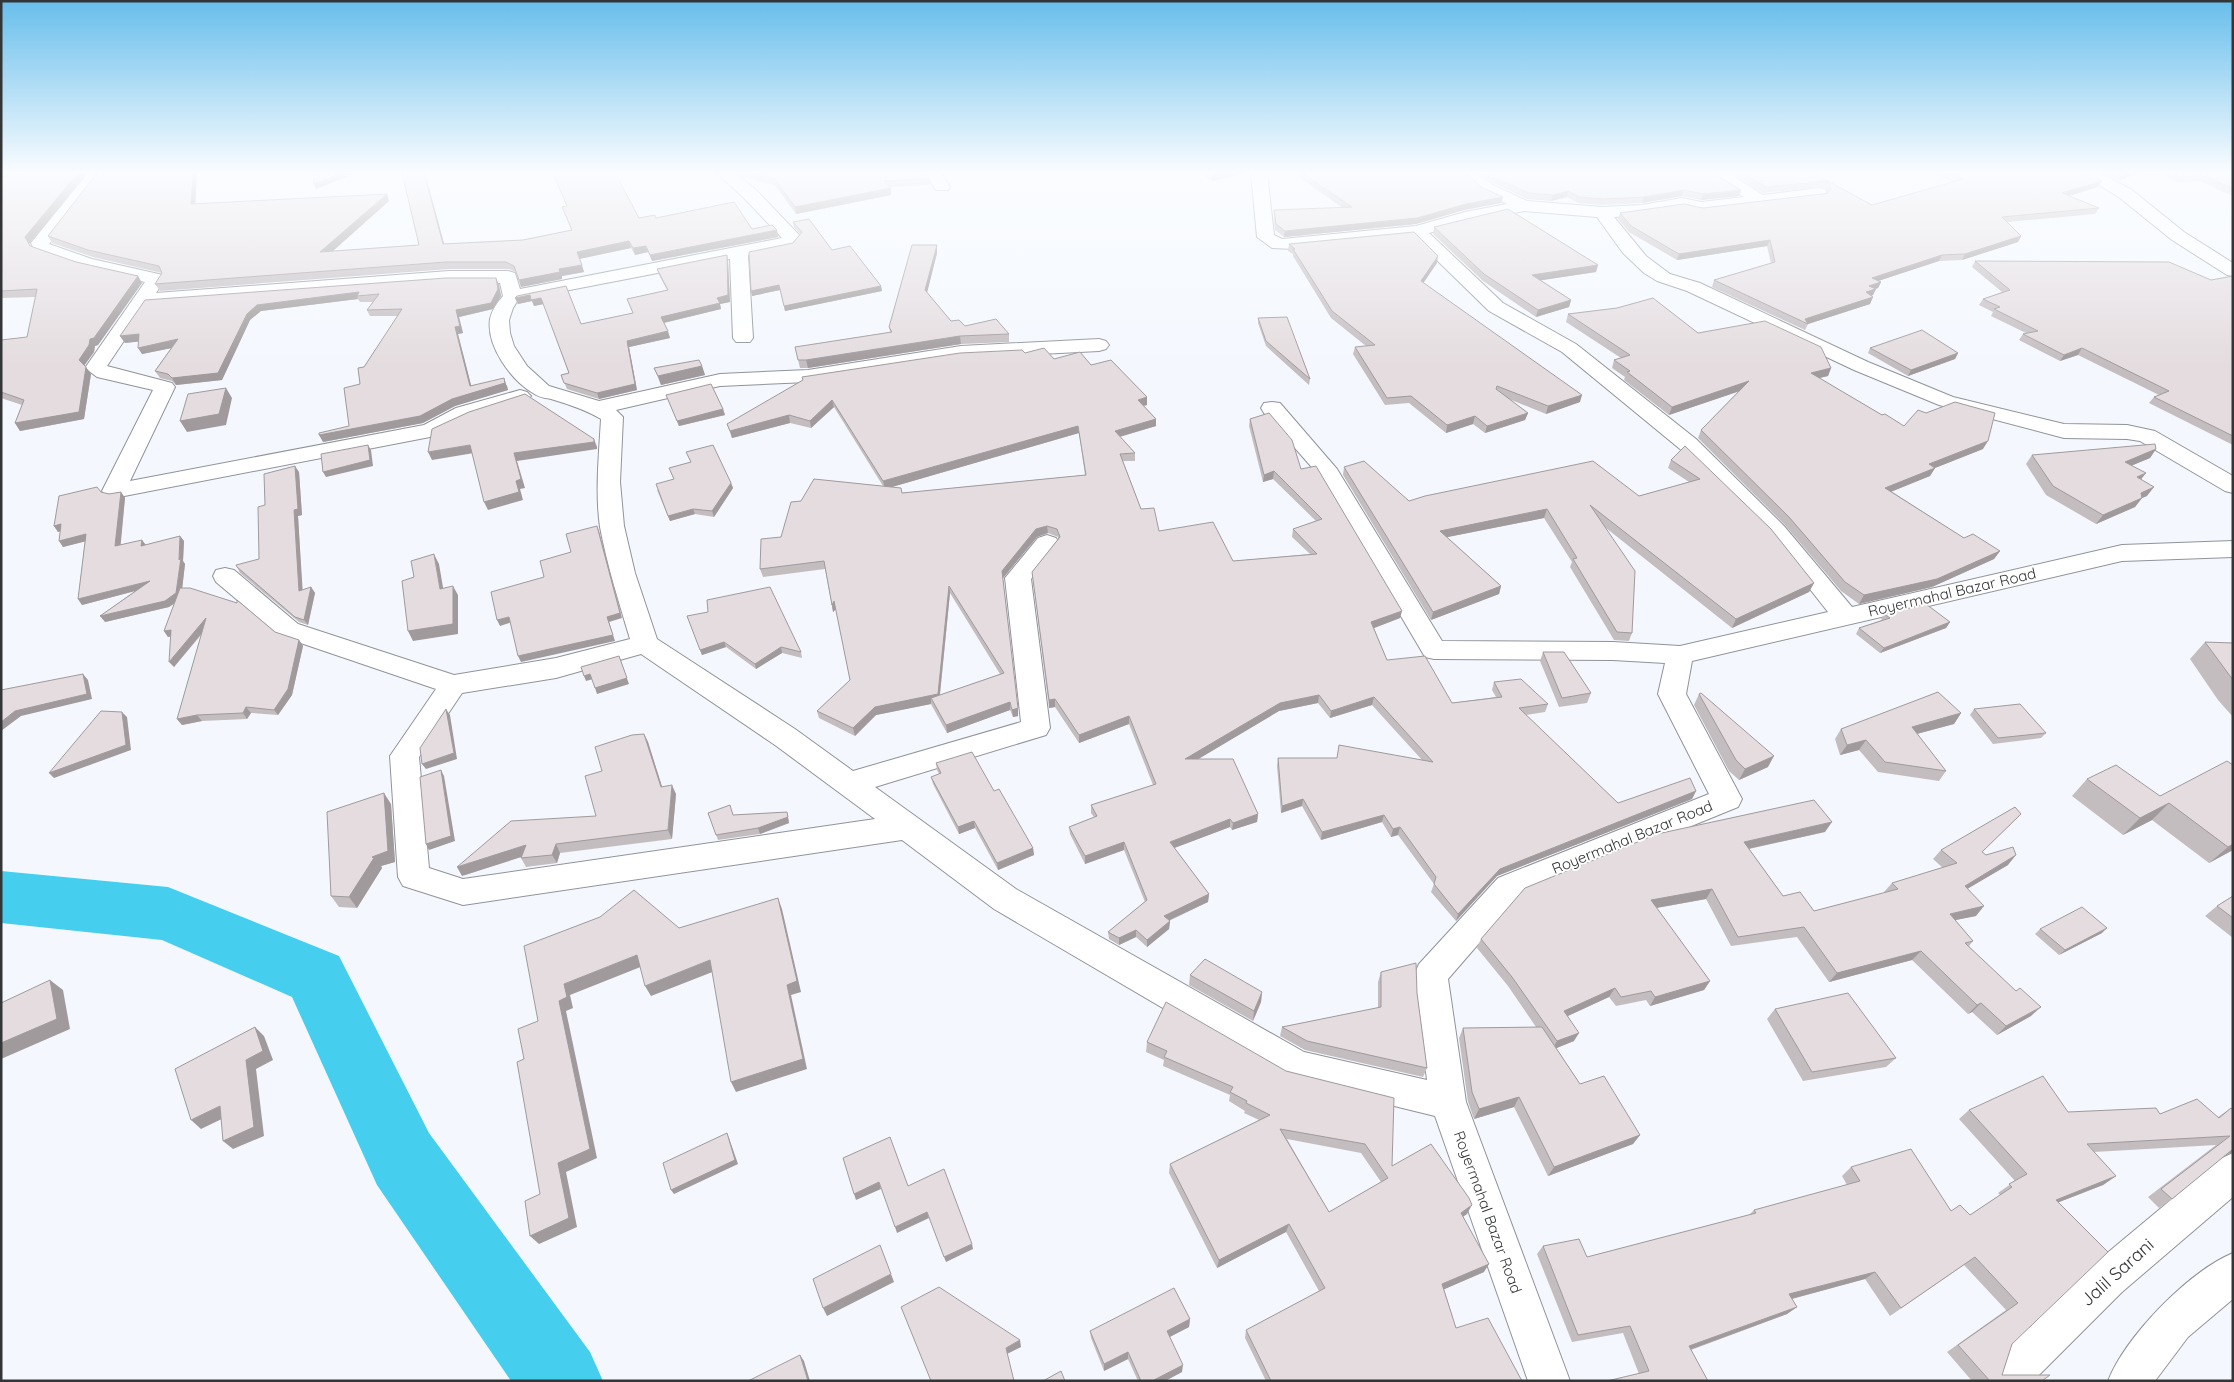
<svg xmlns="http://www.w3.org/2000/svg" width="2234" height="1382" font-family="Quicksand,sans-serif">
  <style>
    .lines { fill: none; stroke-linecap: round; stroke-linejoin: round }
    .river { fill: #46ceef; fill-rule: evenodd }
    .minor-casing { stroke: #909399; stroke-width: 2 }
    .major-casing { stroke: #909399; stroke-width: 2 }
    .minor { fill: #fff; fill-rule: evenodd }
    .major { fill: #fff; fill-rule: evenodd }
    .wall { fill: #c4bdc0; fill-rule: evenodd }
    .shaded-wall { fill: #a09a9c }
    .building { fill: #e4dcdf; stroke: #a09a9c; fill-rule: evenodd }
    .labels { text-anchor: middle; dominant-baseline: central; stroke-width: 4; stroke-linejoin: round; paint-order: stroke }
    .street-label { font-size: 15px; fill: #333537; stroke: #fff }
    .near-street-label { font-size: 18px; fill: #333537; stroke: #fff }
  </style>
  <rect width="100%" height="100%" fill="#f4f8fe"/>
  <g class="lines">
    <path class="river" d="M 1,871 L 168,887 L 339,956 L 429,1133 L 590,1352 L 603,1381 L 511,1381 L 377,1185 L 292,997 L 162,940 L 1,923 Z"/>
    <defs>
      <path id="minor" d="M 88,173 L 104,173 L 49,244 L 92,259 L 163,275 L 165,279 L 156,293 L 449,271 L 508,271 L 515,273 L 520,289 L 782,238 L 744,198 L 717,173 L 735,173 L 756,190 L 801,237 L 794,246 L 748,255 L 753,338 L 750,342 L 736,342 L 733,338 L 730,259 L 518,300 L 513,308 L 509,320 L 510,333 L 514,346 L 527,366 L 549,386 L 599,401 L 720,374 L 808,370 L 961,346 L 1099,339 L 1106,341 L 1109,345 L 1106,349 L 1099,351 L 961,358 L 808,382 L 720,386 L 616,410 L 623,417 L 620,482 L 624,526 L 635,573 L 657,639 L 795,729 L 853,771 L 1021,722 L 1005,578 L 1038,538 L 1047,535 L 1056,538 L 1059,543 L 1031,579 L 1050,728 L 1046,735 L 875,787 L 1016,889 L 1304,1052 L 1427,1080 L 1414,975 L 1419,964 L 1498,878 L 1709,794 L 1658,694 L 1665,663 L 1613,660 L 1434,659 L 1425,657 L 1316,472 L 1264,413 L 1261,408 L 1264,403 L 1272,402 L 1280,403 L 1337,469 L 1442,641 L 1613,642 L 1680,646 L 1828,612 L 1768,536 L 1680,449 L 1562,352 L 1489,311 L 1413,237 L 1294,249 L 1272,248 L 1257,237 L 1251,173 L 1267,173 L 1274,235 L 1282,239 L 1416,226 L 1465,212 L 1507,204 L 1481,191 L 1462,173 L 1479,173 L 1493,185 L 1527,201 L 1602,207 L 1642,205 L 1682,198 L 1701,202 L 1744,197 L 1711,176 L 1709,173 L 1728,173 L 1763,195 L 1819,188 L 1825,189 L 1827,193 L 1825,197 L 1819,198 L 1701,212 L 1682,208 L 1642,215 L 1614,217 L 1646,256 L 1670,274 L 1700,283 L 1868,362 L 1953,397 L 2064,424 L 2127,425 L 2155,431 L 2233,476 L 2233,493 L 2225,491 L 2140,441 L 2127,439 L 2064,438 L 1939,405 L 1854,370 L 1687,291 L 1657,281 L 1644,273 L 1623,253 L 1597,217 L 1524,211 L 1468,222 L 1429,233 L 1503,303 L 1576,344 L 1696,439 L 1784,526 L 1852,607 L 2122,545 L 2233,541 L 2233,557 L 2122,561 L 1692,661 L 1686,694 L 1742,799 L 1738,807 L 1520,896 L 1448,979 L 1466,1102 L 1570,1381 L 1528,1381 L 1435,1116 L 1284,1079 L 994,909 L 902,840 L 463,905 L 403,886 L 398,877 L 390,756 L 436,689 L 280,636 L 216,582 L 213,576 L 216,570 L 225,568 L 234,570 L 298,624 L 454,675 L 556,658 L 630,639 C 619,602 607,565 600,527 C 595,492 599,455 601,419 C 586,410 568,404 551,399 C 545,398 538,397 533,393 C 511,380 486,346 490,319 C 492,310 497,303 503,296 L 500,283 L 449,283 L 148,305 L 107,366 L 172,383 L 175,387 L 130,481 L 424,425 L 456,408 L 520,390 L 527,392 L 531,396 L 527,400 L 472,418 L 430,437 L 114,498 L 106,496 L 102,491 L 153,390 L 97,377 L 85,368 L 145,282 L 81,267 L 35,251 L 31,243 ZM 641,654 L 775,745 L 875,819 L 463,879 L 429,868 L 419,757 L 462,693 L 556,678 Z
        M 925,173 L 941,173 L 950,187 L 948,190 L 936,190 Z
        M 2080,173 L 2099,173 L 2132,190 L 2184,232 L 2233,263 L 2233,276 L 2227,275 L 2172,240 L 2120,198 Z"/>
      <path id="major" d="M 2233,1153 L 2233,1197 L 2122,1292 L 2033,1381 L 1991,1381 L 2001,1352 L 2094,1264 L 2220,1159 Z
        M 2233,1253 L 2233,1299 L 2188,1337 L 2155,1381 L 2108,1381 C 2126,1336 2188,1272 2233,1253 Z"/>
    </defs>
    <use href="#minor" class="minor-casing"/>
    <use href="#major" class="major-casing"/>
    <use href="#minor" class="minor"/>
    <use href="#major" class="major"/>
  </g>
  <path class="wall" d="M 97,173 L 197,173 L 195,204 L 389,201 L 332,251 L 419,245 L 402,173 L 425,173 L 444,244 L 523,240 L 572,230 L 562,207 L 567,206 L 552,173 L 615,173 L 639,218 L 656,218 L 752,229 L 777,230 L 778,237 L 652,261 L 648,252 L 635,255 L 631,248 L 579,259 L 584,272 L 562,276 L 562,279 L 521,287 L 516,272 L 509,269 L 449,269 L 160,291 L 155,284 L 162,273 L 93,257 L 52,243 L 48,236 Z
    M 737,173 L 926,173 L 929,179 L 929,185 L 889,187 L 891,195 L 796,214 L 775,185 L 743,177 Z
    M 1200,173 L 1249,173 L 1212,181 Z
    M 1293,173 L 1466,173 L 1481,187 L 1503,197 L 1501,203 L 1464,210 L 1416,224 L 1284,237 L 1275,230 L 1274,216 L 1274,210 L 1343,208 Z
    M 1482,173 L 1713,173 L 1741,190 L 1739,196 L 1701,200 L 1682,196 L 1642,203 L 1602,205 L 1578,203 L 1567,197 L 1551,201 L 1527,199 L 1494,183 Z
    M 1731,173 L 1823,173 L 1817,175 L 1872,205 L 1953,182 L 1932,173 L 2088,173 L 2102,181 L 2098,187 L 2068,196 L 2099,208 L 2095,214 L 2007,222 L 2021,236 L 2018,242 L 1962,260 L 1939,261 L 1878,281 L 1881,282 L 1878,288 L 1875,289 L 1873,295 L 1871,296 L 1873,297 L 1870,304 L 1808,324 L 1805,330 L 1712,287 L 1714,280 L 1771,263 L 1767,246 L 1677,260 L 1629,232 L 1618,219 L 1620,213 L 1703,208 L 1822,194 L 1828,193 L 1825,187 L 1763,193 Z
    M 2103,173 L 2233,173 L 2233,196 L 2200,181 L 2176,182 L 2162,174 L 2131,176 L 2118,181 Z
    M 20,174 L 29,244 L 31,246 L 76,262 L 138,276 L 142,283 L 98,345 L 95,346 L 94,352 L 84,366 L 91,374 L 84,419 L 20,431 L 15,423 L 22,405 L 1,398 L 1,340 L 27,337 L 36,297 L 1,298 L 1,177 Z
    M 793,222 L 881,286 L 882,291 L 785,311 L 780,290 L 752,296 L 751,291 L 800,234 L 794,227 Z
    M 1434,227 L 1596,272 L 1541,280 L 1571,300 L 1569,307 L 1536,317 L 1483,281 L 1433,234 Z
    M 1289,244 L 1437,263 L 1423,282 L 1580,402 L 1546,414 L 1509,399 L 1528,413 L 1525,420 L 1485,433 L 1473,424 L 1446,433 L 1409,403 L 1385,405 L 1353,354 L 1355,347 L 1366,346 L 1331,318 L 1293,256 L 1293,254 L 1288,251 Z
    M 937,245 L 937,253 L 927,292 L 951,321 L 965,326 L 1009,334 L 1009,342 L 961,344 L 808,368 L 800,368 L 795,347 L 890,332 L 889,327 Z
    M 728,261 L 730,302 L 720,304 L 721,309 L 664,323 L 670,338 L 629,347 L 637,390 L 599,399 L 567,389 L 561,375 L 569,373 L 543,304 L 534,306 L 532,301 L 518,304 L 515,298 L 566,286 L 581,324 L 633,313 L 627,299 L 667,290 L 659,275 L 657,269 Z
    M 1975,261 L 2211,280 L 2233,276 L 2233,445 L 2149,403 L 2154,397 L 2159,395 L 2078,355 L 2060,361 L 2019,340 L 2023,334 L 2026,333 L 1991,316 L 1993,312 L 1979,305 L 1983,299 L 2002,292 L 1972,267 Z
    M 496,278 L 499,285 L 501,296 L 493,309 L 459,317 L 463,333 L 458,334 L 471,385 L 507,385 L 508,390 L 455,406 L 423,423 L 323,442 L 349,426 L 364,367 L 398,316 L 370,316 L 367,310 L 373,302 L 360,302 L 358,299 L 261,311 L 250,320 L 222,380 L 176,385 L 172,381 L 160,378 L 155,371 L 171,348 L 142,354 L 139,341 L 125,343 L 120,336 L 145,300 Z
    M 1568,314 L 1698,333 L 1831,368 L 1828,376 L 1819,378 L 1882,415 L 1904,426 L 1983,449 L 1935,468 L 1930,476 L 1891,491 L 1964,538 L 2000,551 L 1994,559 L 1932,587 L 1859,604 L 1841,591 L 1785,525 L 1698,438 L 1701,430 L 1739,391 L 1669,415 L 1624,380 L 1625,377 L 1612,368 L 1614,360 L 1621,358 L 1566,322 Z
    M 1258,318 L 1310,379 L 1309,385 L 1266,346 L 1258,323 Z
    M 1870,348 L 1958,353 L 1955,359 L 1908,376 L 1868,353 Z
    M 1025,353 L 1054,359 L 1091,365 L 1147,405 L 1144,406 L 1156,419 L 1156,426 L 1120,437 L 1135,453 L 1135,461 L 1123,461 L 1141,509 L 1159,531 L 1233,561 L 1310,554 L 1292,537 L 1293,529 L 1316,521 L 1273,479 L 1263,482 L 1249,426 L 1250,419 L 1301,469 L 1400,618 L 1374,628 L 1387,660 L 1452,703 L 1496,697 L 1492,690 L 1494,682 L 1548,704 L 1545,712 L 1526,715 L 1618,803 L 1696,791 L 1692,799 L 1497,876 L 1456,921 L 1431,892 L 1434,884 L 1398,835 L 1391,837 L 1382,822 L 1321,840 L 1302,806 L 1281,813 L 1277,766 L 1278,758 L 1422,760 L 1372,705 L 1330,718 L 1318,703 L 1279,711 L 1198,759 L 1258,814 L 1257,822 L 1232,830 L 1230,827 L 1174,848 L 1209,894 L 1208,902 L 1169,921 L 1170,921 L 1169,929 L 1147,947 L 1136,937 L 1119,945 L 1109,939 L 1108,932 L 1145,902 L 1124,850 L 1085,864 L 1070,834 L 1069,827 L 1094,817 L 1091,813 L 1091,805 L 1153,785 L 1129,724 L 1079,743 L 1055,707 L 1049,708 L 1032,572 L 1058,539 L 1058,537 L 1048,533 L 1037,537 L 1003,578 L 1018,716 L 1013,717 L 1010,710 L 947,733 L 932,706 L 931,704 L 876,715 L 855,736 L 819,718 L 817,711 L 850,680 L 836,609 L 833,612 L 825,569 L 763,577 L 760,569 L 781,537 L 801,501 L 883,486 L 834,407 L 811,428 L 790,423 L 732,438 L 727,424 ZM 1079,433 L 1085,475 L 902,493 L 892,487 ZM 950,593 L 1000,674 L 940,695 Z
    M 702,366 L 705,375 L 661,385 L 654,368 Z
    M 666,395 L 723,409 L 725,415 L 679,426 Z
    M 1685,446 L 1814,583 L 1809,592 L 1732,628 L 1606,528 L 1632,633 L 1629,641 L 1614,640 L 1570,567 L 1572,562 L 1544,518 L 1447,537 L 1501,586 L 1499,594 L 1431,620 L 1343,475 L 1344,467 L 1409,501 L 1639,496 L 1689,482 L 1668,468 L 1671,460 Z
    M 2156,449 L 2150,458 L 2132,465 L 2147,496 L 2142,498 L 2135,507 L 2096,524 L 2046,495 L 2026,464 L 2032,455 Z
    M 686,452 L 731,483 L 733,488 L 714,517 L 695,514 L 670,521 L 657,490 L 674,480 L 669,468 L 691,462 Z
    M 299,472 L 302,515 L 298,516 L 302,590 L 311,587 L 315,593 L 308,625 L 299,622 L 240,573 L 237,567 L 259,559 L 265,505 Z
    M 121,492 L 125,498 L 120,545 L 145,545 L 180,536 L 184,541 L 183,561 L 185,564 L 182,588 L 275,632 L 299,640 L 303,646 L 292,695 L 278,715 L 251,713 L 247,719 L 202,721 L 182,725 L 177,719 L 202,634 L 174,667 L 170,636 L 168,637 L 164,631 L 175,603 L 169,607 L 105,622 L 135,591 L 82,605 L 78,599 L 85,541 L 63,547 L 60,531 L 58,532 L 54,526 L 109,494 Z
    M 1884,614 L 1950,622 L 1946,628 L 1880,653 L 1856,634 L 1859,628 L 1882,620 L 1881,619 Z
    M 687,616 L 801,652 L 802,658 L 782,653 L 756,669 L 726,647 L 702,655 Z
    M 2205,642 L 2233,643 L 2233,717 L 2218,700 L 2190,659 Z
    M 1543,652 L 1591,693 L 1587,703 L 1559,707 L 1540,661 Z
    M 1699,694 L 1768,767 L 1739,780 L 1729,771 L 1694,705 Z
    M 1974,709 L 2046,733 L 2041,738 L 1993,744 L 1970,715 Z
    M 1961,713 L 1954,724 L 1917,734 L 1946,771 L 1939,781 L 1878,772 L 1859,750 L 1840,755 L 1835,739 L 1841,729 Z
    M 644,734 L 648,742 L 662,787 L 676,794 L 672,839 L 560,853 L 557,863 L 526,867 L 521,858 L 522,856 L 462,876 L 596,816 L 602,771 Z
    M 936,763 L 994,791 L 1033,848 L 1034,855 L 998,870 L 975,828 L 959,834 L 933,784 L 931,777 L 939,774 L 937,770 Z
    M 2233,765 L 2233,850 L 2209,863 L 2152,820 L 2123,835 L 2072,796 L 2087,779 L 2160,796 Z
    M 391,804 L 395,862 L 381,866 L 382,868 L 357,908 L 339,907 L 331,896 Z
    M 787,812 L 789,823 L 760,834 L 718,840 L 708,813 L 733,815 Z
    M 2021,814 L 2012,823 L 1982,852 L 1986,855 L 2008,865 L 1968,888 L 1976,916 L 1955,920 L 1973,941 L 1969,946 L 2031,1016 L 1997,1035 L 1972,1012 L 1968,1014 L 1912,960 L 1829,982 L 1797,937 L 1731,946 L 1706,899 L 1656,908 L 1710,981 L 1704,990 L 1650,1006 L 1646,1000 L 1616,1006 L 1609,997 L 1568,1016 L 1574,1041 L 1556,1048 L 1580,1084 L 1640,1135 L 1633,1144 L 1548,1176 L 1514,1107 L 1474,1119 L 1468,1102 L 1459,1038 L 1463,1028 L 1536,1027 L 1508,986 L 1477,948 L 1481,939 L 1525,888 L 1825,832 L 1749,849 L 1783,896 L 1814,911 L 1885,893 L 1884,892 L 1892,883 L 1943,868 L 1933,859 L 1941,850 Z
    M 2233,896 L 2233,938 L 2205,916 L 2217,906 Z
    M 2040,929 L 2102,933 L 2059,955 L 2035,934 Z
    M 1381,972 L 1417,993 L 1427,1068 L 1423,1077 L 1305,1050 L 1280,1036 L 1282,1027 L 1378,1008 L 1378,982 Z
    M 1190,975 L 1262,992 L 1261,1002 L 1253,1021 L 1189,985 Z
    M 1775,1009 L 1896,1058 L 1886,1067 L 1803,1081 L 1767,1019 Z
    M 1147,1042 L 1286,1071 L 1392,1166 L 1467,1214 L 1463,1217 L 1484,1272 L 1444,1289 L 1456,1328 L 1522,1381 L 1266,1381 L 1245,1338 L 1246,1330 L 1319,1291 L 1286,1232 L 1217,1268 L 1169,1173 L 1170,1164 L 1259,1120 L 1244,1113 L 1245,1111 L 1229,1101 L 1230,1095 L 1163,1066 L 1164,1060 L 1146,1052 ZM 1287,1139 L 1361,1153 L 1381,1182 L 1329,1212 Z
    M 2231,1108 L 2233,1152 L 2225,1155 L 2172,1199 L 2159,1208 L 2148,1197 L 2216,1145 L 2094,1152 L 2116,1176 L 2103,1185 L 2059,1202 L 2002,1375 L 2042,1381 L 1972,1381 L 1947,1352 L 2006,1310 L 1964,1265 L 1890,1316 L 1865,1279 L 1792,1299 L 1797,1307 L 1787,1314 L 1691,1350 L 1708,1381 L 1639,1374 L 1623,1333 L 1572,1342 L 1537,1254 L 1543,1246 L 1587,1257 L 1749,1215 L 1754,1210 L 1847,1185 L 1842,1176 L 1851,1167 L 1951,1211 L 1970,1215 L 2000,1195 L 1998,1193 L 2015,1181 L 1959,1119 L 1969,1110 L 2160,1114 L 2218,1117 Z
    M 1190,1319 L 1189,1327 L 1169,1337 L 1182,1372 L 1165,1381 L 1138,1381 L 1128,1359 L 1104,1371 L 1091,1338 L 1090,1331 Z"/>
  <path class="shaded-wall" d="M 78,173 L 87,173 L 29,244 L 34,253 L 25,237 Z
    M 193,173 L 197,173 L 195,210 L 191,204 Z
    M 342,173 L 356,173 L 316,189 L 314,184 Z
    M 424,173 L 425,173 L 446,251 L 443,244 Z
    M 1224,173 L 1249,173 L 1212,181 L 1212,175 Z
    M 2128,173 L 2133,173 L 2131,176 L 2118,181 L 2121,175 Z
    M 2102,181 L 2098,187 L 2059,199 L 2062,193 Z
    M 891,188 L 891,195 L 796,214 L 795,207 Z
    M 1684,190 L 1682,196 L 1642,203 L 1644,197 Z
    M 1741,190 L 1739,196 L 1701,200 L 1703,194 Z
    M 1568,191 L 1567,197 L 1551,201 L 1553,195 Z
    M 387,194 L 389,201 L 324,259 L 320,252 Z
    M 1503,197 L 1501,203 L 1464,210 L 1416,224 L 1284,237 L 1285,231 L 1466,204 Z
    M 777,230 L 778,237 L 652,261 L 650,255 Z
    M 2021,236 L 2018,242 L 1962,260 L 1965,254 Z
    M 1770,240 L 1767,246 L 1677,260 L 1679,254 Z
    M 629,241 L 631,248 L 579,259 L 577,252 Z
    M 937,245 L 937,253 L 926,297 L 925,290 Z
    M 646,246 L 648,252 L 635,255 L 633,248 Z
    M 727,255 L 728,261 L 730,302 L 720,304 L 721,309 L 663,323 L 661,317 L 717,298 Z
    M 1942,255 L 1939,261 L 1869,284 L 1872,278 Z
    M 1438,256 L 1437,263 L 1420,288 L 1421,281 Z
    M 582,265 L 584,272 L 562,276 L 562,279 L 521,287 L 519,280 L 559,269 Z
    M 1598,265 L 1596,272 L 1530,282 L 1532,275 Z
    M 138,276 L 142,283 L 98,345 L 95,346 L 94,352 L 83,367 L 79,360 L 90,339 Z
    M 496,278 L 499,285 L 501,296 L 493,309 L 459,317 L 463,333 L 458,334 L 473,393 L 470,386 L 455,327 L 456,310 Z
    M 1881,282 L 1878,288 L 1866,292 L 1869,286 Z
    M 779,285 L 780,290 L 752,296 L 751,291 Z
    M 881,286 L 882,291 L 785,311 L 784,306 Z
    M 1876,289 L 1873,295 L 1863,299 L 1866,292 Z
    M 359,292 L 357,296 L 358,299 L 261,311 L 250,320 L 222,380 L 176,385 L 172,378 L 257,305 Z
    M 530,295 L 541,298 L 544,304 L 534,306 L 532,301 L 518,304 L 515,298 Z
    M 1873,297 L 1870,304 L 1808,324 L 1805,319 Z
    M 1571,300 L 1569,307 L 1536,317 L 1538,310 Z
    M 668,331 L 670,338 L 629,347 L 637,390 L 599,399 L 597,393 L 627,341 Z
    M 139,334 L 144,341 L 125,343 L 120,336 Z
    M 960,336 L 961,344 L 808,368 L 806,360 Z
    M 178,339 L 182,346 L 142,354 L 138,348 Z
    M 2082,348 L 2078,355 L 2060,361 L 2064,355 Z
    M 1958,353 L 1955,359 L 1908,376 L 1911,370 Z
    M 702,366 L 705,375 L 661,385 L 658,376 Z
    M 86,367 L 91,374 L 84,419 L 20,431 L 15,423 Z
    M 1831,368 L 1828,376 L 1807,381 L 1811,373 Z
    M 504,378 L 508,390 L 455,406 L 423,423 L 323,442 L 319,435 L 452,399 Z
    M 1749,381 L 1746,389 L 1669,415 L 1672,407 Z
    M 226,388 L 232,398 L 226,425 L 187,432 L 180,421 Z
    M 1582,395 L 1580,402 L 1546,414 L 1548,406 Z
    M 1147,397 L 1147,405 L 1138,407 L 1138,400 Z
    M 832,400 L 834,407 L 811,428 L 810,421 Z
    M 723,409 L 725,415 L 679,426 L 677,421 Z
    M 1528,413 L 1525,420 L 1485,433 L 1487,426 Z
    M 789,415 L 790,423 L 732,438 L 730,431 Z
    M 1475,416 L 1473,424 L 1446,433 L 1447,425 Z
    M 1156,419 L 1156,426 L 1115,438 L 1115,431 Z
    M 1078,426 L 1079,433 L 885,489 L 883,481 Z
    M 594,439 L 597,447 L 597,449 L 517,461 L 525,488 L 520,489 L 523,500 L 488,510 L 484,502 L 514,453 Z
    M 1988,441 L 1983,449 L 1935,468 L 1930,476 L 1881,496 L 1885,488 L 1929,464 Z
    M 368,445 L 371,450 L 373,466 L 326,477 L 323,472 Z
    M 470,445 L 474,453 L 432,460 L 428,452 Z
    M 2156,449 L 2150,458 L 2119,471 L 2125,462 Z
    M 295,466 L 299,472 L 302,515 L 298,516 L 303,596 L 299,591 L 294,510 Z
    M 1274,471 L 1273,479 L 1263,482 L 1264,475 Z
    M 2146,473 L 2139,482 L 2137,477 Z
    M 731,483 L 733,488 L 714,517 L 712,511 Z
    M 2154,487 L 2147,496 L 2142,498 L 2135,507 L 2096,524 L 2103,515 L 2141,493 Z
    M 121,492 L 125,498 L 120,552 L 115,546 Z
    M 693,509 L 695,514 L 670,521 L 668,516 Z
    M 1547,509 L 1544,518 L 1438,539 L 1440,531 Z
    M 61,524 L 66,530 L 58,532 L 54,526 Z
    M 597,526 L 599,531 L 622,618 L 609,622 L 615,641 L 521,662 L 518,656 L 607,617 Z
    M 1047,526 L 1048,533 L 1037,537 L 1003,578 L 1002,571 L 1036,529 Z
    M 86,534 L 91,540 L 63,547 L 59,541 Z
    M 180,536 L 184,541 L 183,561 L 185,564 L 181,599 L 169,607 L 105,622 L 100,616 L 179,560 Z
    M 142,540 L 146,545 L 141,546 Z
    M 2000,551 L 1994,559 L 1932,587 L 1859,604 L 1864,595 Z
    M 434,554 L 439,564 L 445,599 L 440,589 Z
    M 150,581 L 154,586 L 82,605 L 78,599 Z
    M 1814,583 L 1809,592 L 1732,628 L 1736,619 Z
    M 453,586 L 458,595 L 458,634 L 413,641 L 408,631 Z
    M 949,586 L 950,593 L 939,702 L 931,698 L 931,704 L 876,715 L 855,736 L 853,728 Z
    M 1501,586 L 1499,594 L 1431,620 L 1433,612 Z
    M 311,587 L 315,593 L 308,625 L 304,620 Z
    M 834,601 L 836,609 L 833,612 L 832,605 Z
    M 1402,611 L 1400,618 L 1369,630 L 1371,622 Z
    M 509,617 L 512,622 L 500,626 L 497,620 Z
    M 206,618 L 210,623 L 174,667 L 169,662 Z
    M 1950,622 L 1946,628 L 1880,653 L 1884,648 Z
    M 171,630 L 175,636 L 168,637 L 164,631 Z
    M 299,640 L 303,646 L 292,695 L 278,715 L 274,710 Z
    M 724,642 L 726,647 L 702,655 L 700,650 Z
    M 781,647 L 782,653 L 756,669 L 755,664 Z
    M 619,656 L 629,684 L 597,694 L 595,688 Z
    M 83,674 L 88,680 L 92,699 L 21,716 L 1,731 L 1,722 L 15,711 Z
    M 590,674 L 593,679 L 586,681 L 584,676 Z
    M 1319,695 L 1318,703 L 1279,711 L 1185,767 L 1185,759 L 1280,703 Z
    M 1374,697 L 1372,705 L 1330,718 L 1331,711 Z
    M 1055,699 L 1055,707 L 1049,708 L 1049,700 Z
    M 1010,702 L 1010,710 L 947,733 L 946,725 Z
    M 246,707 L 251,713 L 247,719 L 243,713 Z
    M 1018,708 L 1018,716 L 1013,717 L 1012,710 Z
    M 446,709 L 450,715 L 457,759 L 426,769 L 422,764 Z
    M 122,712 L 127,717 L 131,750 L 54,778 L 49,773 Z
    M 1961,713 L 1954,724 L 1905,737 L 1912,727 Z
    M 197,715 L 202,721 L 182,725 L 177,719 Z
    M 1129,716 L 1129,724 L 1079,743 L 1079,735 Z
    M 644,734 L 648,742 L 665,796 L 661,787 Z
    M 1866,740 L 1859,750 L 1840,755 L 1847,745 Z
    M 1774,756 L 1768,767 L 1739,780 L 1745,769 Z
    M 441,770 L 444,776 L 455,841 L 429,850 L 426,844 Z
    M 672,785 L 676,794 L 672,839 L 668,830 Z
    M 1696,791 L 1692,799 L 1497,876 L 1456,921 L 1458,914 L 1500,869 Z
    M 384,793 L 391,804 L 395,862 L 381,866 L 382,868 L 357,908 L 349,897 L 372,857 Z
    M 1303,799 L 1302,806 L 1281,813 L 1282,806 Z
    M 2169,803 L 2152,820 L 2123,835 L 2140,818 Z
    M 787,812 L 789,823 L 760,834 L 758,828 Z
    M 1258,814 L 1257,822 L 1232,830 L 1233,823 Z
    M 1384,815 L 1382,822 L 1321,840 L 1322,832 Z
    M 1230,819 L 1230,827 L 1169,850 L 1170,842 Z
    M 974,821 L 975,828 L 959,834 L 958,827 Z
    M 1832,822 L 1825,832 L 1738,851 L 1744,842 Z
    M 1400,827 L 1398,835 L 1391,837 L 1393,829 Z
    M 1124,842 L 1124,850 L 1085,864 L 1085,856 Z
    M 556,844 L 560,853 L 557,863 L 552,855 Z
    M 2233,844 L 2233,850 L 2209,863 L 2228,847 Z
    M 526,845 L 531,854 L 462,876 L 457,867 Z
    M 1033,848 L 1034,855 L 998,870 L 997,863 Z
    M 2016,855 L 2008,865 L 1957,895 L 1965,886 Z
    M 1712,889 L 1706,899 L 1645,910 L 1651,900 Z
    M 1209,894 L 1208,902 L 1163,923 L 1164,916 Z
    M 778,898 L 782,909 L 801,992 L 791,995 L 807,1069 L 736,1092 L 731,1082 L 787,985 Z
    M 1984,906 L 1976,916 L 1941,923 L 1950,914 Z
    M 1170,921 L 1169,929 L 1147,947 L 1147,940 Z
    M 2107,928 L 2102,933 L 2059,955 L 2065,950 Z
    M 1136,930 L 1136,937 L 1119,945 L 1119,938 Z
    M 1921,951 L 1912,960 L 1829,982 L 1837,973 Z
    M 637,955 L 643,966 L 570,995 L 573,1008 L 566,1011 L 597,1158 L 566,1172 L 577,1227 L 539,1244 L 530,1236 L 558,1163 L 559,1001 L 564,984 Z
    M 710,960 L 715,971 L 651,996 L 645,986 Z
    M 50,980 L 63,990 L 70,1029 L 1,1059 L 1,1043 Z
    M 1710,981 L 1704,990 L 1650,1006 L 1655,997 Z
    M 1615,988 L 1609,997 L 1559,1020 L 1564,1011 Z
    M 1262,992 L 1261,1002 L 1253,1021 L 1254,1011 Z
    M 1981,1003 L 1972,1012 L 1968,1014 L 1977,1005 Z
    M 2041,1007 L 2031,1016 L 1997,1035 L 2006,1026 Z
    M 255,1027 L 264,1036 L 273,1060 L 256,1069 L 264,1136 L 233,1149 L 223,1141 L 246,1060 Z
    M 1579,1033 L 1574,1041 L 1552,1050 L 1557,1041 Z
    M 1519,1097 L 1514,1107 L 1474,1119 L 1479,1109 Z
    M 220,1106 L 230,1115 L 201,1129 L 191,1120 Z
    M 727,1133 L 729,1138 L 738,1164 L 674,1194 L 671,1190 Z
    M 1640,1135 L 1633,1144 L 1548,1176 L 1554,1167 Z
    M 2233,1149 L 2233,1152 L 2219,1157 Z
    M 2116,1176 L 2103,1185 L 2044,1208 L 2056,1200 Z
    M 879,1182 L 881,1189 L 856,1200 L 854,1194 Z
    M 1472,1205 L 1467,1214 L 1456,1221 L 1461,1213 Z
    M 927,1212 L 929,1218 L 897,1233 L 895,1227 Z
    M 1289,1224 L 1286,1232 L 1217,1268 L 1219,1260 Z
    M 972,1244 L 973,1249 L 946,1262 L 944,1257 Z
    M 1489,1264 L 1484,1272 L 1438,1292 L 1442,1284 Z
    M 1875,1272 L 1865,1279 L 1780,1302 L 1789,1294 Z
    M 891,1274 L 894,1282 L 827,1316 L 823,1308 Z
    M 1797,1307 L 1787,1314 L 1681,1353 L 1689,1346 Z
    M 1190,1319 L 1189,1327 L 1166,1339 L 1167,1331 Z
    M 1020,1340 L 1021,1347 L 1007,1354 L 1006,1348 Z
    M 1128,1352 L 1128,1359 L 1104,1371 L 1104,1364 Z
    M 800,1355 L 804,1361 L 810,1381 L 808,1381 Z
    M 1183,1365 L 1182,1372 L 1165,1381 L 1152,1381 Z"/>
  <path class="building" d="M 20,173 L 78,173 L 25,237 L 30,246 L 76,262 L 138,276 L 94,338 L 90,339 L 89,345 L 79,360 L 86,367 L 79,412 L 15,423 L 24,400 L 1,392 L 1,340 L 27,337 L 37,289 L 1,291 L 1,177 L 20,174 Z
    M 97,173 L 193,173 L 191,204 L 387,194 L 320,252 L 419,245 L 402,173 L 424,173 L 443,244 L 523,240 L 572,230 L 562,207 L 567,206 L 553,173 L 615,173 L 639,218 L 655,215 L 656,218 L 734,202 L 752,229 L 772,225 L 777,230 L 650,255 L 646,246 L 633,248 L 629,241 L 577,252 L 582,265 L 559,269 L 560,272 L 519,280 L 514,266 L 506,262 L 446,262 L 155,284 L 162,273 L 159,266 L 88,250 L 48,236 Z
    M 313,173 L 342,173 L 314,184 Z
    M 749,173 L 926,173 L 929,179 L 884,181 L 891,188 L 795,207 L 774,178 Z
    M 1208,173 L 1224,173 L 1212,175 Z
    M 1302,173 L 1466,173 L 1481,187 L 1503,197 L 1466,204 L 1417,218 L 1285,231 L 1276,224 L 1274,210 L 1352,207 Z
    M 1489,173 L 1713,173 L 1741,190 L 1703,194 L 1684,190 L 1644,197 L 1604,199 L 1579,197 L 1568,191 L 1553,195 L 1529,193 L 1495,178 Z
    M 1742,173 L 1813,173 L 1872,205 L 1963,179 L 1948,173 L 2088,173 L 2102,181 L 2062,193 L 2099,208 L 2002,217 L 2021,236 L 1965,254 L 1942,255 L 1872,278 L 1881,282 L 1869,286 L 1876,289 L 1866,292 L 1873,297 L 1805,319 L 1808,324 L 1714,280 L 1775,262 L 1770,240 L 1679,254 L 1631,226 L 1620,213 L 1684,204 L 1703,208 L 1822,194 L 1828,193 L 1831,188 L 1828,181 L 1766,187 Z
    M 2117,173 L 2128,173 L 2121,175 Z
    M 2173,173 L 2233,173 L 2233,188 L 2203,176 L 2180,177 Z
    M 1508,209 L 1598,265 L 1532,275 L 1571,300 L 1538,310 L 1484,274 L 1434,227 Z
    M 809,219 L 832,250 L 850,246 L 881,286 L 784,306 L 779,285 L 751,291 L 749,252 L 793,243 L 802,232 L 793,222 Z
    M 1414,232 L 1438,256 L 1421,281 L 1582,395 L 1548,406 L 1497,386 L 1496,389 L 1528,413 L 1487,426 L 1475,416 L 1447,425 L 1411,396 L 1387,398 L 1355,347 L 1375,345 L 1332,311 L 1293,249 L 1295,249 L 1289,244 Z
    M 912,245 L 937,245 L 925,290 L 951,321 L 959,320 L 965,326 L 996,319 L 1009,334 L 960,336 L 806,360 L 798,360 L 795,347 L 892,332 L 889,327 Z
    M 727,255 L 728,295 L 717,298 L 720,303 L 661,317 L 668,331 L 627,341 L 635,384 L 597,393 L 564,383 L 561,375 L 569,373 L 541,298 L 531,300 L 530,295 L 515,298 L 517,296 L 566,286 L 581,324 L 633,313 L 627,299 L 668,290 L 657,269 Z
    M 1975,261 L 2169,262 L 2211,280 L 2233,276 L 2233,436 L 2154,397 L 2169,391 L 2082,348 L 2064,355 L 2023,334 L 2038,331 L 1994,309 L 2000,307 L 1983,299 L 2010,290 Z
    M 446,278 L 496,278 L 498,289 L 491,303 L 456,310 L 460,326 L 455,327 L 470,386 L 504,378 L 505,383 L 452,399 L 420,416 L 319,435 L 319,433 L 349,426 L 344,388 L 360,384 L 358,368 L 364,367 L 402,309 L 367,310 L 379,294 L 357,296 L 359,292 L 257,305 L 247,314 L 218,373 L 172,378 L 168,374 L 155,371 L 178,339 L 138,348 L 139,334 L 120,336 L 145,300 Z
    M 1653,298 L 1698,333 L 1765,321 L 1821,347 L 1831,368 L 1811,373 L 1882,415 L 1885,414 L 1904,426 L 1918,410 L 1926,413 L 1955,402 L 1995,413 L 1988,441 L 1929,464 L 1935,468 L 1885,488 L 1964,538 L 1973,534 L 2000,551 L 1937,579 L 1864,595 L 1845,582 L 1789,517 L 1701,430 L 1749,381 L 1672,407 L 1627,372 L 1630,371 L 1614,360 L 1630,355 L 1568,314 L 1617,308 Z
    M 1287,317 L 1310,379 L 1266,341 L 1258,318 Z
    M 1922,330 L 1958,353 L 1911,370 L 1870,348 Z
    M 1044,348 L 1054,359 L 1080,352 L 1091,365 L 1111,360 L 1147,397 L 1138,400 L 1156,419 L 1115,431 L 1135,453 L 1120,454 L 1141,509 L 1154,508 L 1159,531 L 1213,522 L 1233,561 L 1317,554 L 1293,529 L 1322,519 L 1274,471 L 1264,475 L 1250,419 L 1269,413 L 1292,440 L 1301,469 L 1316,466 L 1402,611 L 1371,622 L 1387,660 L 1425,656 L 1452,703 L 1502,697 L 1494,682 L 1521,679 L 1548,704 L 1519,708 L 1618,803 L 1690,778 L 1696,791 L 1500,869 L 1458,914 L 1434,884 L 1436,877 L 1400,827 L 1393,829 L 1384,815 L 1322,832 L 1303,799 L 1282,806 L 1278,758 L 1337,758 L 1339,745 L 1433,762 L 1374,697 L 1331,711 L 1319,695 L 1280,703 L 1185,759 L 1233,759 L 1258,814 L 1233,823 L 1230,819 L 1170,842 L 1209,894 L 1164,916 L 1170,921 L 1147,940 L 1136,930 L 1119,938 L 1108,932 L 1147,900 L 1124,842 L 1085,856 L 1069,827 L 1097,816 L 1091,805 L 1156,784 L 1129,716 L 1079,735 L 1055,699 L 1049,700 L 1032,572 L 1060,537 L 1057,529 L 1047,526 L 1036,529 L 1002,571 L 1018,708 L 1012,710 L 1010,702 L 946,725 L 931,698 L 1004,673 L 949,586 L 938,694 L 875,707 L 853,728 L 817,711 L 850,680 L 834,601 L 832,605 L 824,561 L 760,569 L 761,539 L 781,537 L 791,502 L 801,501 L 814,479 L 901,488 L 902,493 L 1086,475 L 1078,426 L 883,481 L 832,400 L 810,421 L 789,415 L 730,431 L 727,424 L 803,380 L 802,377 L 960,353 L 1022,350 L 1025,353 Z
    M 699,360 L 702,366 L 658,376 L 654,368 Z
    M 711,384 L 723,409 L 677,421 L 666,395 Z
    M 226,388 L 219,414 L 180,421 L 188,394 Z
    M 525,394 L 594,439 L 594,442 L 514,453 L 521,479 L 516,481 L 519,492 L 484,502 L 470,445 L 428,452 L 432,429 L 469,412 Z
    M 2155,444 L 2156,449 L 2125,462 L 2146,473 L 2137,477 L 2154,487 L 2141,493 L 2142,498 L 2103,515 L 2053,486 L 2032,455 Z
    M 368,445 L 370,460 L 323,472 L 321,454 Z
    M 713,445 L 731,483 L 712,511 L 693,509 L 668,516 L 656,484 L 674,479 L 669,468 L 691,462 L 686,452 Z
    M 1685,446 L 1771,529 L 1814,583 L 1736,619 L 1590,505 L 1635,571 L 1632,633 L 1617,632 L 1573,559 L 1577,558 L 1547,509 L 1440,531 L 1501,586 L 1433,612 L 1344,467 L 1364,461 L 1409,501 L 1425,496 L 1593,461 L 1639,496 L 1700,479 L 1671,460 Z
    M 295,466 L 298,509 L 294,510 L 299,591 L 311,587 L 304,620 L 295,617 L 237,567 L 236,565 L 259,559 L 258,507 L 265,505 L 264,474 Z
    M 97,487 L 101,492 L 109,494 L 121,492 L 115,546 L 142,540 L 141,546 L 180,536 L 179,560 L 181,558 L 176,593 L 165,601 L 100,616 L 150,581 L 78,599 L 86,534 L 59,541 L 61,524 L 54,526 L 59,496 Z
    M 597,526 L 620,613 L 607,617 L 613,635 L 518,656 L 509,617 L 497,620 L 491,592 L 544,577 L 540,561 L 571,552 L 566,534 Z
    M 434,554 L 440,589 L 453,586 L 453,624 L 408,631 L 402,581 L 414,577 L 411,561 Z
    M 770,587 L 801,652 L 781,647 L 755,664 L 724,642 L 700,650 L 687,616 L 708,612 L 707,600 Z
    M 180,588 L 190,588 L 237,603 L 237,600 L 275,632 L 299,640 L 288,689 L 274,710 L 246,707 L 243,713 L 197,715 L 177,719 L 206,618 L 169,662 L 171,630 L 164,631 Z
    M 1926,604 L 1950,622 L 1884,648 L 1859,628 L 1890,618 L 1884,614 Z
    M 2205,642 L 2233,643 L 2233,680 Z
    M 1543,652 L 1564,652 L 1591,693 L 1562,698 Z
    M 619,656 L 627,678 L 595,688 L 590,674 L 584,676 L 581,667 Z
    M 83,674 L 87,694 L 15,711 L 1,722 L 1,690 Z
    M 1938,692 L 1961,713 L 1912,727 L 1946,771 L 1885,762 L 1866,740 L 1847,745 L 1841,729 Z
    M 1701,693 L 1774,756 L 1745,769 L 1736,760 L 1699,694 Z
    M 2020,704 L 2046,733 L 1998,738 L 1974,709 Z
    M 446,709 L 454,753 L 422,764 L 420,748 Z
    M 101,711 L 122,712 L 126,745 L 49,773 Z
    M 644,734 L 661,787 L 672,785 L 668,830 L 556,844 L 552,855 L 521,858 L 526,845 L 457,867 L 511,821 L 596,816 L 585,776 L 602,771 L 595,747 L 632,735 Z
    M 972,752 L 994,791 L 999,789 L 1033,848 L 997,863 L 974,821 L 958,827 L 931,777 L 941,773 L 936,763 Z
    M 2227,761 L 2233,765 L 2233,844 L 2228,847 L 2169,803 L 2140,818 L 2087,779 L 2116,765 L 2160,796 Z
    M 441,770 L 451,836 L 426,844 L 420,777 Z
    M 384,793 L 388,851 L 372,857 L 374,858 L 349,897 L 331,896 L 327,812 Z
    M 1814,800 L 1832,822 L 1744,842 L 1783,896 L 1800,892 L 1814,911 L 1898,889 L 1892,883 L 1957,863 L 1941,850 L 2015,807 L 2021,814 L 1982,852 L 1986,855 L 2013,847 L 2016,855 L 1965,886 L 1984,906 L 1950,914 L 1973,941 L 1965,943 L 2016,991 L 2020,988 L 2041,1007 L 2006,1026 L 1981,1003 L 1977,1005 L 1921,951 L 1837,973 L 1804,927 L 1738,937 L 1712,889 L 1651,900 L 1710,981 L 1655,997 L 1651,991 L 1621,997 L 1615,988 L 1564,1011 L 1579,1033 L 1557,1041 L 1512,977 L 1481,939 L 1525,888 L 1657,834 Z
    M 730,805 L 733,815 L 787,812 L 788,817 L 758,828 L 716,835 L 708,813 Z
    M 634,890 L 679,928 L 778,898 L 797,981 L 787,985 L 803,1059 L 731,1082 L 710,960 L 645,986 L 637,955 L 564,984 L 567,997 L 559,1001 L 590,1149 L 558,1163 L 569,1218 L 530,1236 L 525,1201 L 540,1194 L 517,1062 L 524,1059 L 518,1029 L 538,1021 L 524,946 L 600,917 Z
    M 2233,896 L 2233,918 L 2217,906 Z
    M 2082,907 L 2107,928 L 2065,950 L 2040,929 Z
    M 1205,959 L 1262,992 L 1254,1011 L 1190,975 Z
    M 1416,963 L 1417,993 L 1427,1068 L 1307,1041 L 1282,1027 L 1381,1007 L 1381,972 Z
    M 50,980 L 57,1019 L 1,1043 L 1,1003 Z
    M 1848,993 L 1896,1058 L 1812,1072 L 1775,1009 Z
    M 1166,1002 L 1286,1071 L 1394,1098 L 1392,1166 L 1431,1144 L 1469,1198 L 1472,1205 L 1461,1213 L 1489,1264 L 1442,1284 L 1456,1328 L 1488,1318 L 1522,1381 L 1271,1381 L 1246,1330 L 1325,1288 L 1289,1224 L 1219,1260 L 1170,1164 L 1270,1115 L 1246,1103 L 1247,1101 L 1230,1092 L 1233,1087 L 1164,1057 L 1167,1051 L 1147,1042 ZM 1280,1129 L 1365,1144 L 1388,1178 L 1329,1212 Z
    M 255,1027 L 263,1051 L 246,1060 L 254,1127 L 223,1141 L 220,1106 L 191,1120 L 175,1069 Z
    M 1542,1027 L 1580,1084 L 1604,1076 L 1640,1135 L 1554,1167 L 1519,1097 L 1479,1109 L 1472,1092 L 1463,1028 Z
    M 2043,1076 L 2068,1112 L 2156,1108 L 2160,1114 L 2197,1099 L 2219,1118 L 2231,1108 L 2233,1110 L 2233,1149 L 2172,1199 L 2161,1189 L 2230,1136 L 2087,1144 L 2116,1176 L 2056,1200 L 2108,1252 L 2012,1344 L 2002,1375 L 2050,1375 L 2042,1381 L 1990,1381 L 1958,1345 L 2018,1303 L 1975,1257 L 1901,1308 L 1875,1272 L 1789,1294 L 1797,1307 L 1689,1346 L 1708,1381 L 1607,1381 L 1649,1371 L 1630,1326 L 1578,1335 L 1543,1246 L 1579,1239 L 1587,1257 L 1756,1213 L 1754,1210 L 1860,1181 L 1851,1167 L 1911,1149 L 1951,1211 L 1960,1205 L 1970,1215 L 2012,1187 L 2009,1184 L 2027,1174 L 1969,1110 Z
    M 727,1133 L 735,1160 L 671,1190 L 663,1163 Z
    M 890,1137 L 908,1186 L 944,1169 L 972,1244 L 944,1257 L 927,1212 L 895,1227 L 879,1182 L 854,1194 L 843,1158 Z
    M 880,1245 L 891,1274 L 823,1308 L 813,1279 Z
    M 939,1287 L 1020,1340 L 1006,1348 L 1014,1381 L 931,1381 L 901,1307 Z
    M 1174,1288 L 1190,1319 L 1167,1331 L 1183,1365 L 1152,1381 L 1141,1381 L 1128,1352 L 1104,1364 L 1090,1331 Z
    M 800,1355 L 808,1381 L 748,1381 Z
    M 1061,1371 L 1065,1381 L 1043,1381 Z"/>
  <linearGradient id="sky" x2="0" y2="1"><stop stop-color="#67beeb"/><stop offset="0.47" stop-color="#fafcff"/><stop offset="1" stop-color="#fafcff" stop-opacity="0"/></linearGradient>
  <rect width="2234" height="366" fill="url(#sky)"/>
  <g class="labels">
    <g class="street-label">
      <text transform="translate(1952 592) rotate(-13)">Royermahal Bazar Road</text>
      <text transform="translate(1632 837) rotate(-22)">Royermahal Bazar Road</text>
      <text transform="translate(1488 1212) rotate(70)">Royermahal Bazar Road</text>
    </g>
    <g class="near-street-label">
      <text transform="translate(2117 1272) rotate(-42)">Jalil Sarani</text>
    </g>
  </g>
  <rect width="2234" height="1382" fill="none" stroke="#333537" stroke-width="5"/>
</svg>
